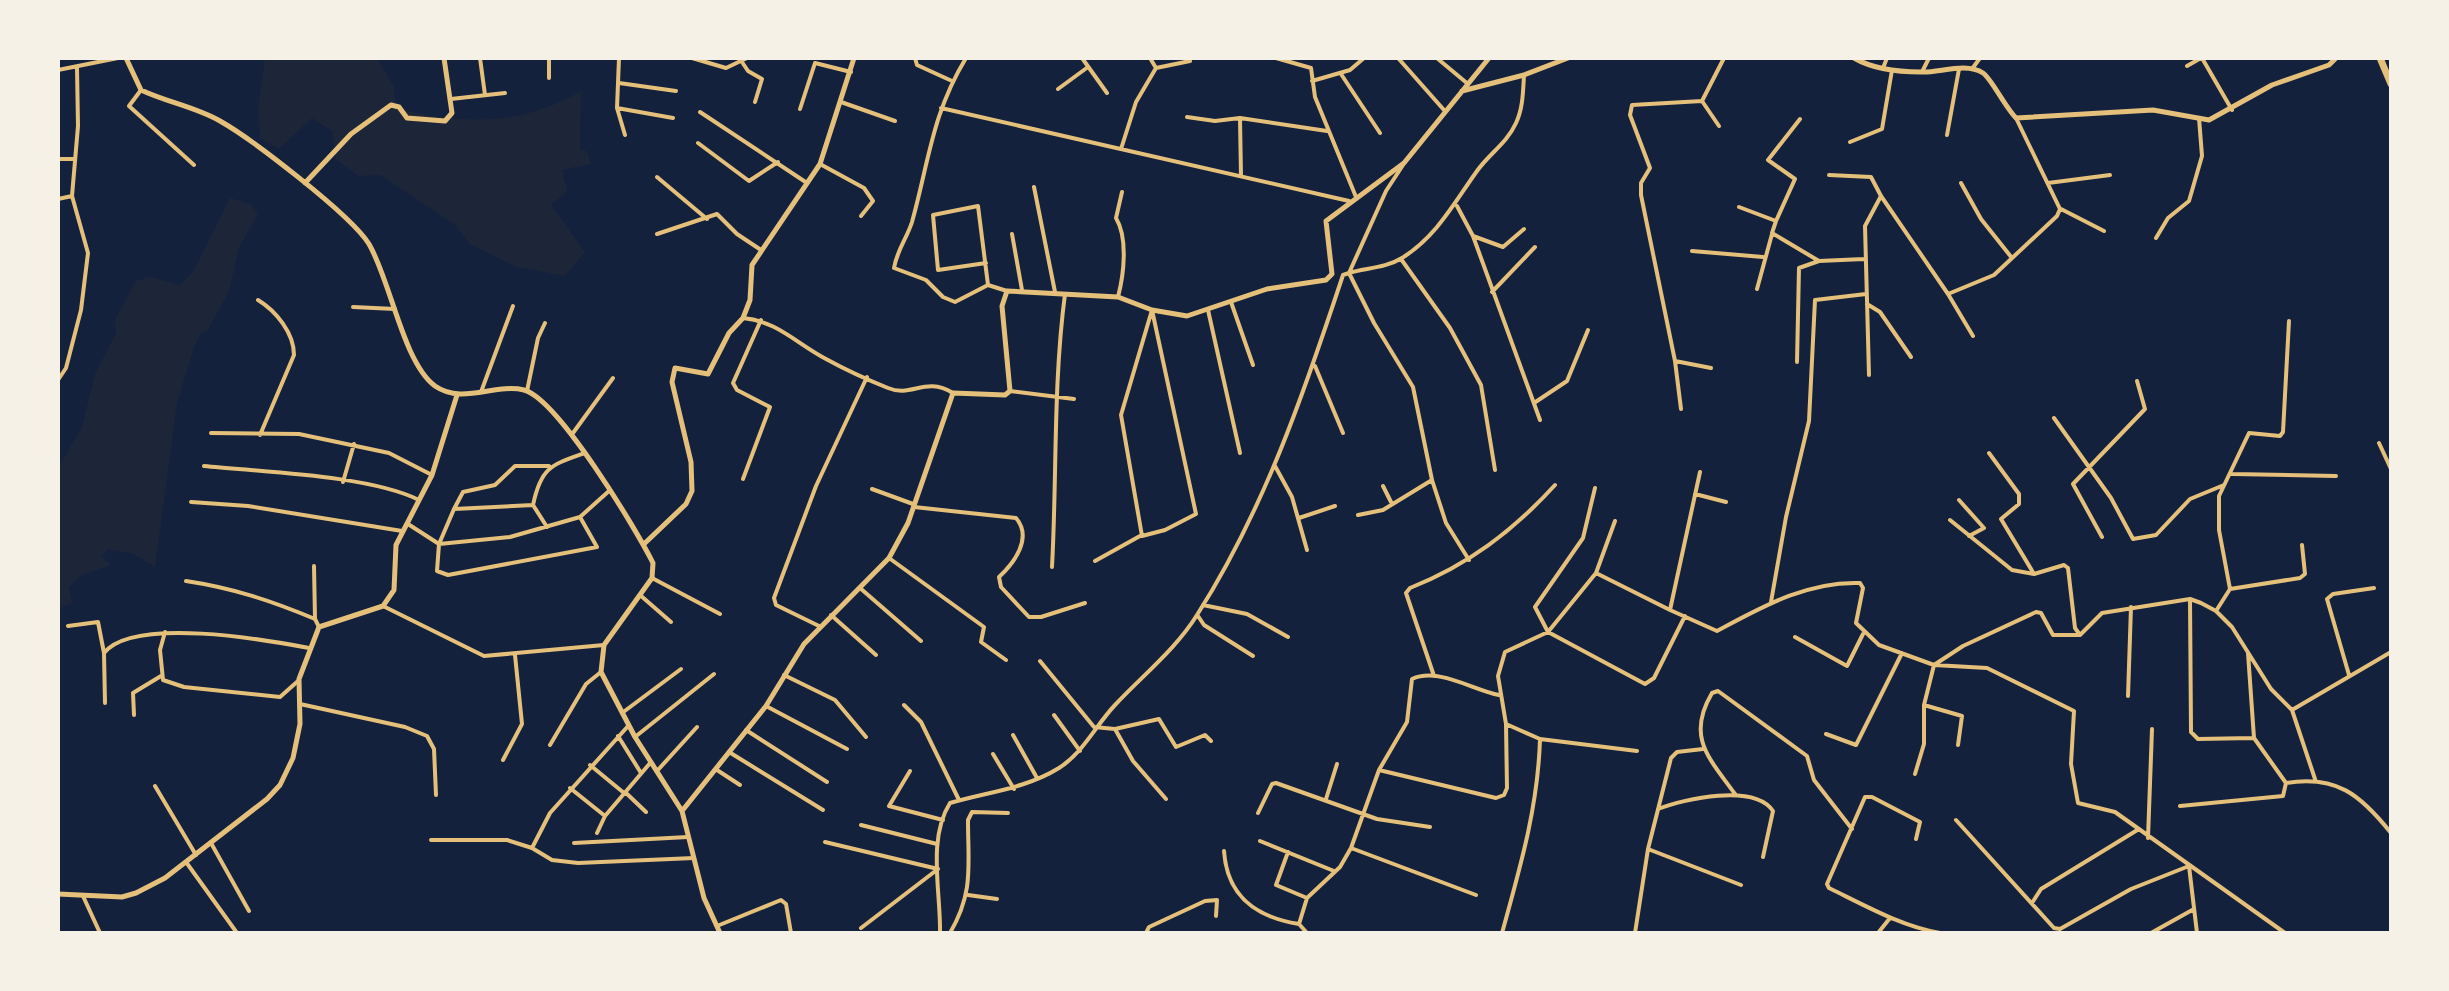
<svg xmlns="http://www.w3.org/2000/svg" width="2449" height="991" font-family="'Fira Sans',sans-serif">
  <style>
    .green { fill: #1d2539 }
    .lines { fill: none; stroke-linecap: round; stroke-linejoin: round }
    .minor { stroke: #e5c07b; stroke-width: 4 }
    .tertiary { stroke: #e5c07b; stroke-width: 5 }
    .primary { stroke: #e5c07b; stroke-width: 7 }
  </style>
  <rect width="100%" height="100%" fill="#14213d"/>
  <path class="green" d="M 265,58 L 377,58 L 393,85 L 397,109 C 466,124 519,127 581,91 L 580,150 L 587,151 L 591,164 L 562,170 L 567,191 L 551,205 L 585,252 L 565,276 L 514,266 L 470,244 L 455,225 L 380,175 L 359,176 L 336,160 L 332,131 L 312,118 L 279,149 L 260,138 L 258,108 Z
    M 230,198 L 250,204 L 258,213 L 238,250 L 230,289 L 208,330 L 200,335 L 194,347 L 177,403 L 155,567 L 134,554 L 108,549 L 102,557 L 111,565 L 82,575 L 69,587 L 72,603 L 58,609 L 58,468 L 82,427 L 95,374 L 116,333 L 115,320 L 136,281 L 150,277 L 179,285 L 193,272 Z"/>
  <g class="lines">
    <path class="minor" d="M 480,58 L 485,95
      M 549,58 L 549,78
      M 619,58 L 617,108 L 625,135
      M 692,58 L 726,68 L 747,58
      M 915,58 L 917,65 L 952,81
      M 966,58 C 932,114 929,161 912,222 C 907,238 897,250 894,268 L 926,280 L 943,297 L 955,302 L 988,285 L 1007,291
      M 1082,58 L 1107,93
      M 1150,58 L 1156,68
      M 1276,58 L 1311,68 L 1315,97 L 1356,197
      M 1398,58 L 1444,110
      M 2202,58 L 2232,110
      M 1438,59 L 1468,84
      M 742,62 L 748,71 L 762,79 L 755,102
      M 2187,66 L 2201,58
      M 1883,68 L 1887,58
      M 1972,69 L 1980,58
      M 58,70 L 118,58
      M 1922,72 L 1929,58
      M 1341,74 L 1380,133
      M 1312,81 L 1350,70 L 1364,58
      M 619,83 L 676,91
      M 1058,89 L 1088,67
      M 141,90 L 129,106 L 194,165
      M 451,99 L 505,93
      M 1702,101 L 1719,126
      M 841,102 L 895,121
      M 617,108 L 673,118
      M 941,108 L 1349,201
      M 800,109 L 815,63 L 851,72
      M 700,112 L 807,183
      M 1187,117 L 1215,121 L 1240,118 L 1327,131
      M 1240,119 L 1241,176
      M 1947,135 L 1959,69
      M 1850,142 L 1882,129 L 1892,70
      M 698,143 L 749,181 L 778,162
      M 1121,149 L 1136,102 L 1156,68 L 1190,61
      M 58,159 L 74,159
      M 820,164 L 864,188 L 873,201 L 861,216
      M 1829,175 L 1871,177 L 1881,196 L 1948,294 L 1994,275 L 2057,216 L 2060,209 L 2016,118
      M 657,177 L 707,219
      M 1961,183 L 1981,219 L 2012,258
      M 2048,183 L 2110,175
      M 1034,187 L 1055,292
      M 58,199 L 72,196
      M 1457,206 L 1473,236 L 1540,420
      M 1739,207 L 1776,221 L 1772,233 L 1819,261 L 1864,259
      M 2061,209 L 2104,231
      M 1776,221 L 1795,179 L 1768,160 L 1800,119
      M 657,234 L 717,214 L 737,234 L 761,250
      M 1012,234 L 1022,290
      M 1473,236 L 1503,247 L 1524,229
      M 2156,238 L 2168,218 L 2189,201 L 2202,156 L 2199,118
      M 1692,251 L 1763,257
      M 1401,259 L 1450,328 L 1481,385 L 1495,470
      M 986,263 L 938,270 L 933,215 L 978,206 L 988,285
      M 1757,289 L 1772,234
      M 1492,292 L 1535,247
      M 1948,294 L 1973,336
      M 1118,297 C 1124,274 1128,238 1116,218 L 1122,192
      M 258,300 C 276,311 294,333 294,355 L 260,435
      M 1231,302 L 1253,365
      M 1867,304 L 1880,312 L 1911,357
      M 353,307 L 395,309
      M 1152,310 L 1196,514 L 1165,530 L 1142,536 L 1121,415 Z
      M 1208,310 L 1240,453
      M 743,318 C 777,321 797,344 826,359 C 846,370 868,380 888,388 C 912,398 925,376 953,393
      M 1675,361 L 1711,368
      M 1797,362 L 1799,268 L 1819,261
      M 1315,366 L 1343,433
      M 1869,375 L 1865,226 L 1881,196
      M 58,380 L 66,368 L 81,310 L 88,253 L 72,196 L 78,126 L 77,68
      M 527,391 L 538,338 L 545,323
      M 1010,391 L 1074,399
      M 481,392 L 513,306
      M 1534,403 L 1567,381 L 1588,330
      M 1681,409 L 1675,361 L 1641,195 L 1641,183 L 1650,168 L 1630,115 L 1632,105 L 1702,101 L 1724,58
      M 2054,418 L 2111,498 L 2133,539 L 2156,535 L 2190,499 L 2224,485
      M 211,433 L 299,434 L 389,453 L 432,475
      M 573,433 L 613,378
      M 2379,443 L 2391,469
      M 1989,453 L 2019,494 L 2019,504 L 2001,519 L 2034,574
      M 204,466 C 261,472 369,475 419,500
      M 1275,466 L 1292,497 L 1307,550
      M 2232,474 L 2336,476
      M 743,479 L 770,407 L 737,390 L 733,383 L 761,320
      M 343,482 L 354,444
      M 1383,486 L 1392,504
      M 1595,488 L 1583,538 L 1535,607 L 1548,632 L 1645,684 L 1654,678 L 1685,616
      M 872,489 L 913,504
      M 1695,494 L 1726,502
      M 1959,500 L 1984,528 L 1969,536
      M 191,502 L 248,506 L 402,531
      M 533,505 C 541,467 551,465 585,453
      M 914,507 L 1016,518 C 1033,538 1014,563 999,577 L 1001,587 L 1029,617 L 1041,617 L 1085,603
      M 454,509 L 463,492 L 495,485 L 515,466 L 549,466
      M 1358,515 L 1383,510 L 1432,480
      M 1299,518 L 1335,506
      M 1950,520 L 2012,570 L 2034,574 L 2064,565 L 2068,568 L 2075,628 L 2080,635 L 2102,613 L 2190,599 L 2201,603 L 2216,611 L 2232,627 L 2271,689 L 2292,710 L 2391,652
      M 408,524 L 439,544 L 510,537 L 580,517 L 609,491
      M 547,527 L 533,505 L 454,509 L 439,544 L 437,571 L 448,575 L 597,547 L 580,517
      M 2102,537 L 2073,484 L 2145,409 L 2137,381
      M 889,558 L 984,627 L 981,642 L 1006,660
      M 1469,560 L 1446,523 L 1432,480 L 1413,387 L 1374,323 L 1349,273 C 1366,268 1386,268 1402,258 C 1437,236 1454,203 1477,171 C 1489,154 1507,143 1516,123 C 1523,108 1523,92 1524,75
      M 1095,561 L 1140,536
      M 314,566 L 315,619
      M 1052,567 C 1057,476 1053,385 1065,294
      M 1596,573 L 1615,521
      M 652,578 L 720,614
      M 186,581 C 233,588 272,601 315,619 L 319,627
      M 860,588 L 921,641
      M 2230,589 L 2300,578 L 2305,574 L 2302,545
      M 640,595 L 671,622
      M 2190,599 L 2191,732 L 2198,739 L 2253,738
      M 1771,602 L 1786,517 L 1809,421 L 1815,300 L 1866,294
      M 1203,605 L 1247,614 L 1288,637
      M 383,606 L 484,656 L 604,645
      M 1670,610 L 1717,631 C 1762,607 1807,581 1860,583 L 1863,588 L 1856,623 L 1879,645 L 1934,665 L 1987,668 L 2074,711 L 2071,764 L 2078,803 L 2115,812 L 2285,933
      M 2216,611 L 2230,589 L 2219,530 L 2219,496 L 2249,433 L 2280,436 L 2283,432 L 2289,321
      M 831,615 L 876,655
      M 1198,616 L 1204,625 L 1253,656
      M 68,626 L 98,622 L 104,653
      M 819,626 L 776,605 L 774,598 L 816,486 L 867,377
      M 165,632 L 160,650 L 163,680 L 184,687 L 280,697 L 298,681
      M 1795,637 L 1847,666 L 1863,634
      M 2248,653 L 2254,738 L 2286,783 C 2336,775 2360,794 2391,833
      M 1040,661 L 1094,727 L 1115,729
      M 784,675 L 835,700 L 866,737
      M 2349,675 L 2327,599 L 2333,594 L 2374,588
      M 1434,676 L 1406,593 L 1410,588 C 1468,565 1513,531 1555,485
      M 2128,696 L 2131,607
      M 105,703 L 104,653 C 133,616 267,640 309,648
      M 300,704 L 405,727 L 427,736 L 434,749 L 436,795
      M 904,705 L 921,722 L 959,800
      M 1924,705 L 1962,716 L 1958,745
      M 766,706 L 847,749
      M 2292,710 L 2315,779
      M 622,713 L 681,669
      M 134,715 L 133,693 L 161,676
      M 1054,715 L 1080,751
      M 746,730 L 827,782
      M 1826,734 L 1856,745 L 1902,653
      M 1013,735 L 1037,778
      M 618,736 L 641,773
      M 635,737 L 714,674
      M 1540,739 L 1637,751
      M 550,745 L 586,684 L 601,672
      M 729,752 L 823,810
      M 993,754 L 1014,789
      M 503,760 L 522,724 L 515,655
      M 590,765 L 624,793
      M 717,770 L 740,785
      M 1379,770 L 1496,798 L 1504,795 L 1507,788 L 1506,724
      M 657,771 L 697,727
      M 910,771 L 889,806 L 943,820
      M 1915,774 L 1924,744 L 1924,705 L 1934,665 L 1963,646 L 2036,612 L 2041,613 L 2053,635 L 2079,635
      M 155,786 L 196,855
      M 570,788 L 605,816 L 651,762
      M 625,792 L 646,812
      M 1735,794 C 1709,758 1686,737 1712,693 L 1718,691 L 1807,756 L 1814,780 L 1852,829
      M 1166,799 L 1133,761 L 1115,729 L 1159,719 L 1176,747 L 1205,735 L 1211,741
      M 1326,799 L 1337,764
      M 2180,806 L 2283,796 L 2286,783
      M 1658,809 C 1684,799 1754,783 1773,811 L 1763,857
      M 1258,813 L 1272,784 L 1276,783 L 1377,819 L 1430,827
      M 1956,820 L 2054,928 L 2060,929 L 2131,889 L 2189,866 L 2197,933
      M 861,825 L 937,844
      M 597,833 L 605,816
      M 2148,838 L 2152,729
      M 1916,839 L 1920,822 L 1872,797 L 1865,797 L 1827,884 L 1829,888 C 1866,906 1901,926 1940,933
      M 431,840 L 507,840 L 532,848 L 552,860 L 578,863 L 694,858
      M 1260,841 L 1334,871
      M 825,842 L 938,869 L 861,928
      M 211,843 L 249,911
      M 574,843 L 688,837
      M 532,848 L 550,813 L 629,725
      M 1351,848 L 1476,895
      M 1648,849 L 1741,885
      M 1224,851 C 1227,896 1255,917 1299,924
      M 1288,852 L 1276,885 L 1307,898
      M 186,862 L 237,933
      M 968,895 L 997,899
      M 83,896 L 100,933
      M 2032,903 L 2041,889 L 2139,829
      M 717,926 L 781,900 L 786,904 L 791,933
      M 940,933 C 941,893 927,839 950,803 C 987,792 1025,789 1059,768 C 1083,753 1096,725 1115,705 C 1142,676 1176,649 1197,615 C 1264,510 1304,393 1343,275 L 1349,273 L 1386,191 L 1403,165
      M 950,933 C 974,892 968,866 968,820 L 972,812 L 1008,813
      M 1146,933 L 1149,927 L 1205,901 L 1217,900 L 1216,916
      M 1307,933 L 1299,924 L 1307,898 L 1340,867 L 1351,848 L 1379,770 L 1407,722 L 1412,679 C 1438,667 1473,690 1499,695
      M 1502,933 C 1520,868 1538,807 1540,739 L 1506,724 L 1498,676 L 1505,652 L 1548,632 L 1596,573 L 1670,610 L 1700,472
      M 1635,933 L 1648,849 L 1671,758 L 1677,752 L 1703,749
      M 1878,933 L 1890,918
      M 2151,933 L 2194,909"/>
    <path class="tertiary" d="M 126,58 L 141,90 C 166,102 196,107 220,121 C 252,139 351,215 369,244 C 391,282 403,362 435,386 C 462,405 495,383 524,390 C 558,399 636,529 653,563 L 652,578 L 604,645 L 601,672 L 635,737 L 682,811 L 704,898 L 720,933
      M 1854,58 C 1873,69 1899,72 1921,72 C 1939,73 1966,62 1983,73 C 1991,78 2005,107 2016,118 L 2153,110 L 2209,120 L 2272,85 L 2329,65 L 2336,58
      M 1462,91 L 1524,75 L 1568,58
      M 305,183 L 351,134 L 391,105 L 399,107 L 407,118 L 445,121 L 452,113 L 444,58
      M 644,544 L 686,504 L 692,491 L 691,462 L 672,382 L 675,368 L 708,374 L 729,333 L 743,318 L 750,300 L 752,265 L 820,164 L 854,58
      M 682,811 L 766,706 L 804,644 L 889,558 L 908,523 L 953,393 L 1005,395 L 1010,391 L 1002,306 L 1007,291 L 1118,297 L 1152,310 L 1187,316 L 1267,289 L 1326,280 L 1332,274 L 1326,221 L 1404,163 L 1489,58
      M 58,894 L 122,897 L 136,893 L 165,878 L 267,799 L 280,785 L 293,758 L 300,724 L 299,679 L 319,627 L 383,606 L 394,590 L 396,545 L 432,475 L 457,395"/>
    <path class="primary" d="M 2380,58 L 2391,84"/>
  </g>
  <rect width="2449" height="991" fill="none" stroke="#f6f1e7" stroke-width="120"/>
</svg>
